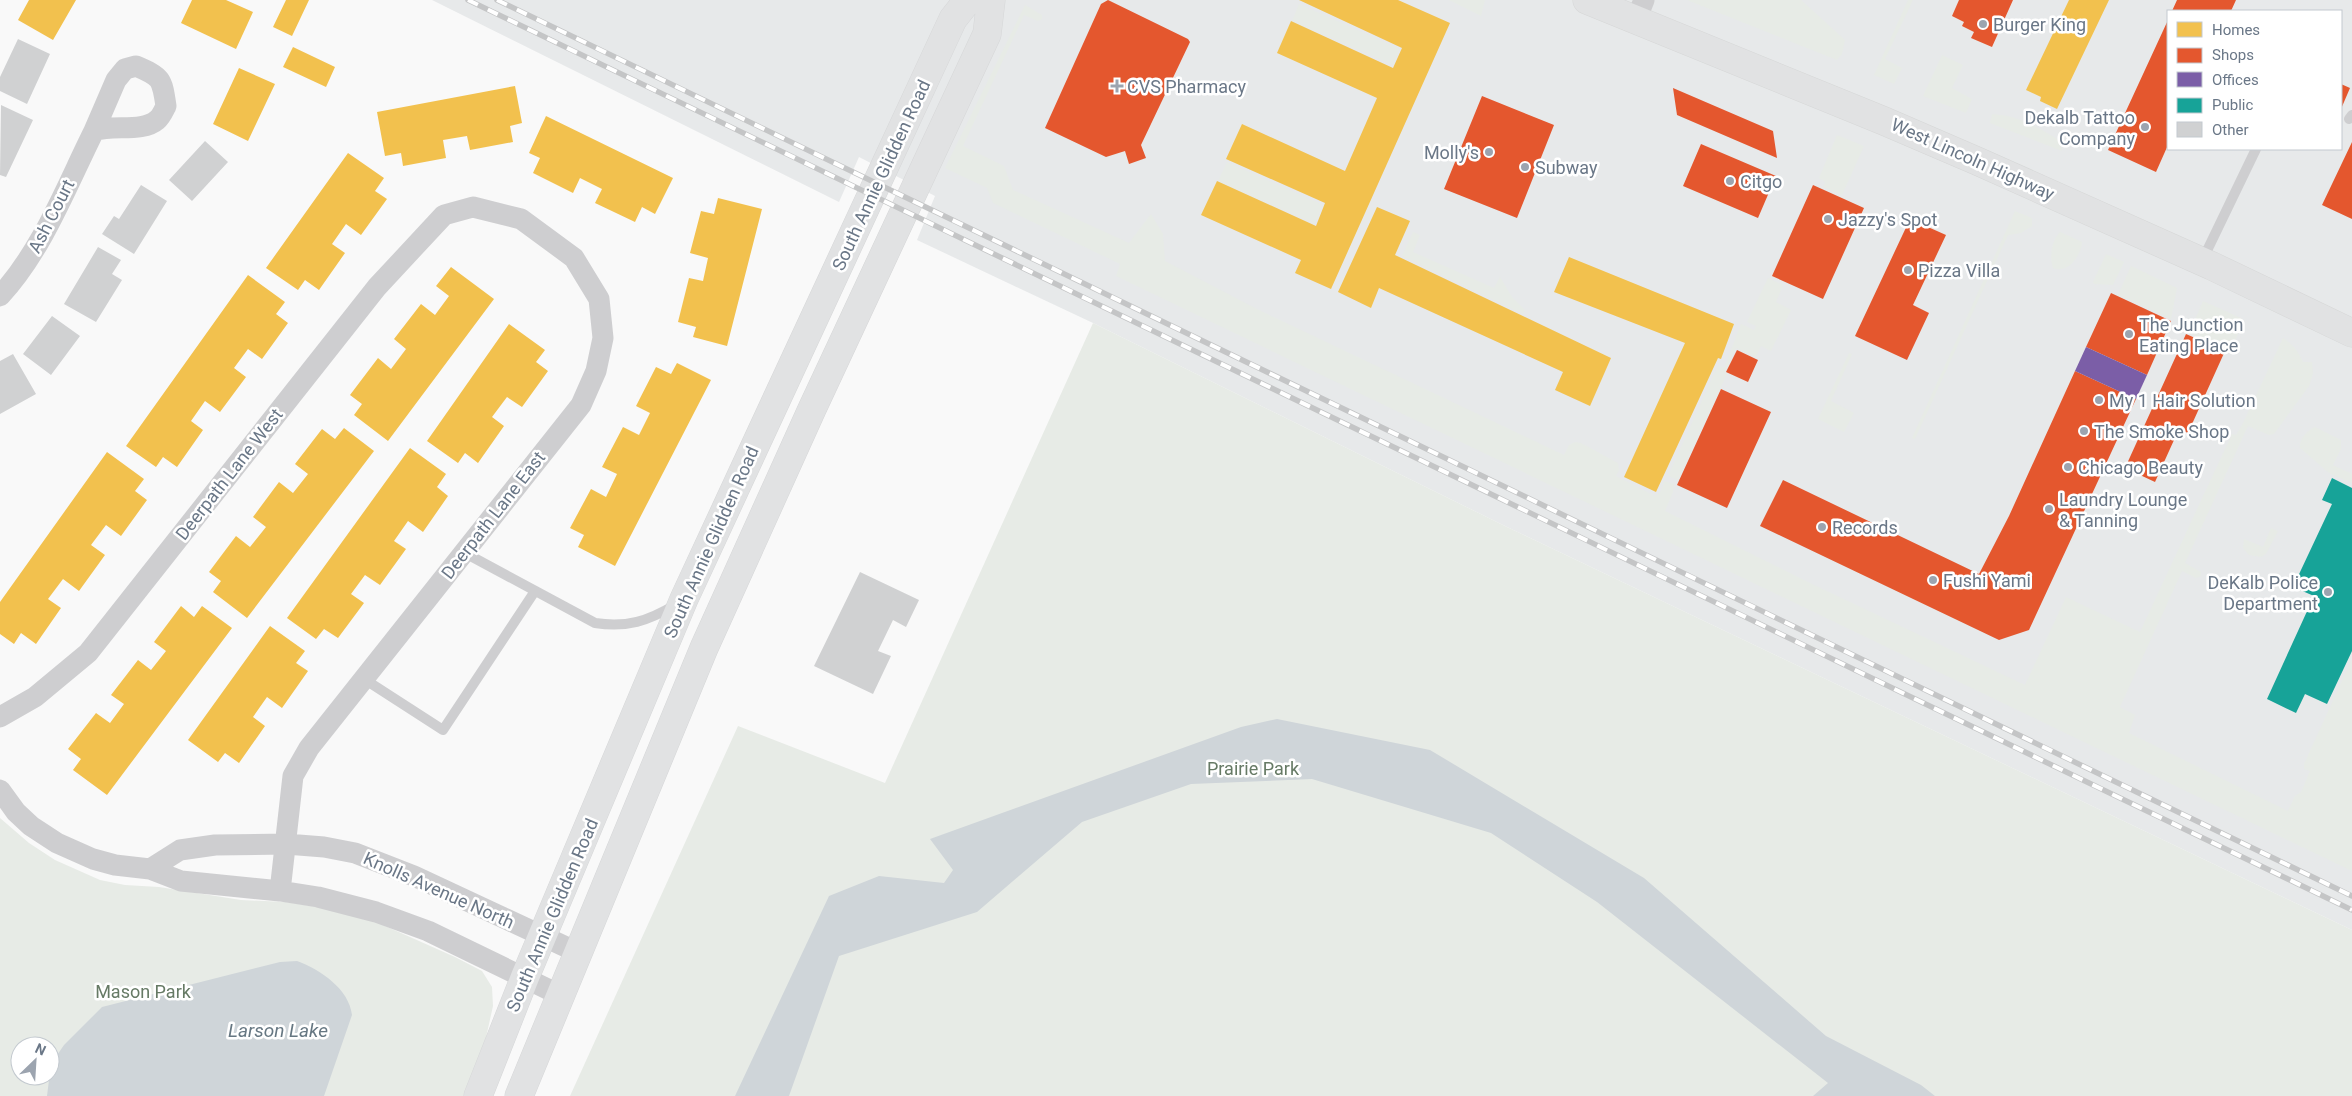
<svg xmlns="http://www.w3.org/2000/svg" width="2352" height="1096" font-family="Roboto,sans-serif">
  <style>
    .built { fill: #e7e9ea; fill-rule: evenodd }
    .green { fill: #e7ebe6; fill-rule: evenodd }
    .water { fill: #cfd5d9 }
    .homes { fill: #f2c14e }
    .shops { fill: #e4572e }
    .offices { fill: #7b5ea7 }
    .public { fill: #17a398 }
    .building { fill: #d0d1d2 }
    .lines { fill: none; stroke-linecap: round; stroke-linejoin: round }
    .secondary-casing { stroke: #d6d7d8; stroke-width: 29 }
    .primary-casing { stroke: #d6d7d7; stroke-width: 29 }
    .lane { stroke: #ceced0; stroke-width: 10 }
    .street { stroke: #ceced0; stroke-width: 21 }
    .secondary { stroke: #e1e2e3; stroke-width: 28 }
    .primary { stroke: #e1e2e3; stroke-width: 28 }
    .rail-casing { stroke: #c4c5c6; stroke-width: 5.5 }
    .rail { stroke: #fff; stroke-width: 4; stroke-dasharray: 11; stroke-linecap: butt }
    .poi-dot { fill: #9ca4af; stroke: #fff; stroke-width: 2 }
    .labels { text-anchor: middle; dominant-baseline: central; stroke-width: 5; stroke-linejoin: round; paint-order: stroke }
    .poi-label { font-size: 18px; fill: #6a7787; stroke: #fff; text-anchor: start }
    .street-label { font-size: 18px; fill: #6a7787; stroke: #fff }
    .park-label { font-size: 18px; fill: #667a65; stroke: #fff }
    .water-label { font-size: 19px; font-style: italic; fill: #667782; stroke: #fff }
  </style>
  <rect width="100%" height="100%" fill="#f9f9f9"/>
  <path class="built" d="M 432,0 L 2352,0 L 2352,930 L 1505,526 L 1093,323 L 917,240 L 935,196 L 859,157 L 839,202 ZM 2168,11 L 2341,11 L 2341,149 L 2168,149 Z"/>
  <path class="green" d="M 1449,0 L 1485,0 L 1481,16 Z
    M 1687,0 L 1801,0 L 1845,40 L 1842,54 L 1837,60 Z
    M 1908,0 L 1913,0 L 1885,59 L 1902,68 L 1894,84 L 1874,75 Z
    M 1299,4 L 1400,49 L 1393,65 L 1292,21 Z
    M 1025,5 L 1042,15 L 1042,19 L 1038,21 L 1024,15 L 963,146 L 1004,166 L 1013,190 L 1129,243 L 1151,214 L 1163,234 L 1165,261 L 1257,309 L 1564,455 L 1569,445 L 1575,442 L 1581,443 L 1618,463 L 1619,470 L 1616,476 L 1655,496 L 1661,491 L 1664,481 L 1674,484 L 1673,492 L 1665,511 L 1812,584 L 2025,685 L 2066,597 L 2140,632 L 2232,434 L 2236,435 L 2243,423 L 2283,338 C 2293,344 2298,351 2303,362 L 2312,362 L 2313,373 L 2309,386 L 2274,434 L 2269,435 L 2248,426 L 2185,563 L 2201,572 L 2201,576 L 2196,578 L 2182,571 L 2120,707 L 2135,715 L 2129,733 L 2288,811 L 2295,796 L 2301,792 L 2310,771 L 2304,769 L 2304,764 L 2352,659 L 2352,871 L 1116,276 L 1120,264 L 993,203 L 987,188 L 945,168 Z
    M 1942,55 L 1963,65 L 1952,88 L 1972,99 L 1966,113 L 1923,96 Z
    M 1992,114 C 2017,115 2038,127 2059,140 L 2062,151 L 1990,123 Z
    M 1837,135 L 1864,146 L 1842,195 L 1823,187 L 1825,182 L 1819,178 Z
    M 1227,162 L 1323,205 L 1315,224 L 1218,181 Z
    M 2015,211 L 2032,218 L 2032,226 L 2021,233 L 2008,235 L 1915,439 L 1912,438 Z
    M 1413,232 L 1420,235 L 1413,252 L 1494,288 L 1500,277 L 1512,297 L 1525,310 L 1523,314 L 1402,256 Z
    M 2060,232 L 2082,242 C 2081,256 2068,274 2053,268 C 2049,256 2052,240 2060,232 Z
    M 2106,254 L 2124,262 L 2113,285 L 2094,284 L 2093,282 Z
    M 2131,266 L 2177,288 L 2171,319 L 2118,295 Z
    M 1768,278 L 1783,285 L 1776,302 L 1791,310 L 1771,351 L 1761,346 L 1756,357 L 1736,348 L 1725,372 L 1727,374 L 1678,480 L 1668,476 L 1718,365 L 1724,368 L 1741,324 L 1754,330 L 1756,326 L 1747,322 Z
    M 2203,301 L 2243,319 L 2242,325 L 2230,352 L 2189,333 Z
    M 1093,323 L 1505,526 L 2352,930 L 2352,1096 L 570,1096 L 738,726 L 885,783 Z
    M 1849,353 L 1852,354 L 1831,401 L 1854,413 L 1844,432 L 1818,419 Z
    M 2315,427 L 2341,440 L 2341,449 L 2333,465 L 2352,474 L 2352,483 L 2329,473 L 2300,448 C 2299,439 2307,431 2315,427 Z
    M 2271,528 L 2278,531 L 2266,554 L 2261,557 L 2249,555 L 2243,548 L 2244,539 L 2263,547 Z
    M 0,818 L 29,843 L 55,860 L 100,880 L 125,885 L 159,887 L 241,900 L 286,902 L 324,908 L 374,921 L 455,957 L 482,971 L 492,987 L 493,1006 L 485,1042 L 464,1096 L 0,1096 ZM 20,1046 L 50,1046 L 50,1076 L 20,1076 Z"/>
  <path class="water" d="M 1277,719 L 1430,750 L 1644,878 L 1826,1036 L 1921,1085 L 1935,1096 L 1813,1096 L 1828,1083 L 1597,902 L 1491,833 L 1312,779 L 1191,784 L 1082,822 L 977,912 L 839,956 L 789,1096 L 735,1096 L 829,896 L 879,876 L 944,883 L 953,870 L 930,839 L 1241,727 Z
    M 297,961 C 321,970 349,989 352,1015 L 324,1096 L 47,1096 L 51,1064 L 64,1045 L 102,1007 L 280,962 Z"/>
  <path class="homes" d="M 29,0 L 76,0 L 53,40 L 18,20 Z
    M 192,0 L 226,0 L 253,12 L 236,49 L 181,23 Z
    M 286,0 L 309,0 L 292,36 L 273,27 Z
    M 1299,0 L 1398,0 L 1450,23 L 1331,289 L 1295,273 L 1301,260 L 1201,215 L 1217,181 L 1316,226 L 1325,203 L 1226,159 L 1242,124 L 1345,171 L 1377,98 L 1277,53 L 1291,21 L 1393,68 L 1402,48 Z
    M 2069,0 L 2109,0 L 2057,109 L 2040,101 L 2041,97 L 2026,90 Z
    M 293,47 L 335,67 L 326,87 L 283,67 Z
    M 239,68 L 275,84 L 248,141 L 213,124 Z
    M 515,86 L 522,123 L 510,126 L 513,142 L 470,150 L 467,136 L 443,140 L 446,158 L 403,166 L 401,153 L 385,156 L 377,112 Z
    M 546,116 L 673,178 L 655,214 L 642,207 L 635,222 L 595,203 L 602,189 L 580,178 L 573,193 L 533,173 L 540,158 L 529,153 Z
    M 348,153 L 384,178 L 375,191 L 387,199 L 361,235 L 346,224 L 332,244 L 345,253 L 319,290 L 305,280 L 298,290 L 266,268 Z
    M 718,198 L 762,209 L 727,346 L 693,337 L 696,327 L 678,322 L 689,278 L 703,281 L 708,258 L 690,253 L 701,211 L 714,214 Z
    M 1377,207 L 1410,221 L 1395,255 L 1611,358 L 1590,406 L 1555,390 L 1563,372 L 1379,288 L 1371,308 L 1338,292 Z
    M 1569,257 L 1734,324 L 1721,359 L 1718,358 L 1656,492 L 1624,477 L 1685,343 L 1554,292 Z
    M 451,267 L 494,299 L 388,441 L 354,415 L 362,404 L 350,395 L 378,358 L 391,369 L 406,349 L 394,339 L 421,304 L 435,315 L 449,296 L 436,286 Z
    M 248,275 L 285,302 L 276,314 L 288,323 L 262,359 L 248,349 L 234,368 L 246,377 L 220,412 L 205,401 L 191,421 L 203,430 L 177,467 L 163,457 L 156,467 L 126,446 Z
    M 509,324 L 545,350 L 536,362 L 548,371 L 522,407 L 507,397 L 492,417 L 504,426 L 478,463 L 465,453 L 458,463 L 427,441 Z
    M 677,363 L 711,380 L 615,566 L 578,547 L 584,535 L 570,528 L 591,489 L 606,497 L 617,474 L 602,467 L 623,427 L 639,435 L 650,413 L 636,406 L 656,367 L 671,374 Z
    M 344,428 L 374,451 L 247,618 L 213,592 L 221,581 L 209,572 L 236,536 L 250,547 L 266,527 L 253,517 L 279,482 L 293,493 L 308,474 L 295,464 L 322,429 L 335,439 Z
    M 410,448 L 446,474 L 437,487 L 448,496 L 423,532 L 408,521 L 394,541 L 406,549 L 380,585 L 365,575 L 351,594 L 364,603 L 338,638 L 324,629 L 316,639 L 287,618 Z
    M 107,452 L 144,479 L 135,491 L 147,500 L 121,536 L 106,525 L 91,545 L 105,555 L 79,591 L 63,579 L 48,599 L 61,608 L 36,644 L 21,633 L 14,644 L 0,634 L 0,602 Z
    M 181,606 L 194,617 L 202,606 L 232,628 L 107,795 L 73,770 L 81,759 L 68,749 L 96,713 L 110,723 L 124,704 L 111,695 L 138,660 L 151,670 L 166,651 L 154,642 Z
    M 270,626 L 305,651 L 296,663 L 308,671 L 282,708 L 267,697 L 253,717 L 265,726 L 239,763 L 225,753 L 218,762 L 188,740 Z"/>
  <path class="shops" d="M 1108,0 L 1188,39 L 1190,42 L 1141,145 L 1146,158 L 1129,164 L 1125,151 L 1106,157 L 1045,128 L 1101,4 Z
    M 1959,0 L 2013,0 L 1992,47 L 1971,38 L 1974,32 L 1962,26 L 1964,22 L 1952,16 Z
    M 2177,0 L 2236,0 L 2231,11 L 2172,11 Z
    M 2168,20 L 2168,145 L 2156,172 L 2108,150 Z
    M 2341,84 L 2350,88 L 2341,109 Z
    M 1673,88 L 1773,131 L 1777,158 L 1677,115 Z
    M 1482,96 L 1554,125 L 1517,218 L 1444,189 Z
    M 2352,142 L 2352,219 L 2322,205 Z
    M 1701,144 L 1776,176 L 1758,218 L 1683,186 Z
    M 1813,185 L 1864,208 L 1823,299 L 1772,276 Z
    M 1910,219 L 1946,235 L 1913,305 L 1929,313 L 1907,360 L 1855,336 Z
    M 2111,293 L 2171,321 L 2147,375 L 2086,347 Z
    M 2186,334 L 2225,351 L 2188,433 L 2179,429 L 2155,482 L 2125,468 Z
    M 1737,350 L 1758,360 L 1748,382 L 1726,372 Z
    M 2075,371 L 2136,399 L 2029,630 L 1999,640 L 1760,526 L 1783,480 L 1979,574 L 2009,516 Z
    M 1721,389 L 1771,412 L 1727,508 L 1677,485 Z"/>
  <path class="offices" d="M 2086,347 L 2147,375 L 2136,399 L 2075,371 Z"/>
  <path class="public" d="M 2332,478 L 2352,488 L 2352,651 L 2327,704 L 2305,694 L 2296,713 L 2267,699 L 2314,596 L 2293,587 L 2332,504 L 2322,500 Z"/>
  <path class="building" d="M 18,39 L 50,54 L 27,104 L 0,91 L 0,77 Z
    M 1,105 L 33,120 L 6,177 L 0,175 Z
    M 205,141 L 228,162 L 192,201 L 169,180 Z
    M 141,185 L 167,201 L 134,254 L 102,234 L 114,216 L 119,219 Z
    M 98,247 L 121,260 L 112,274 L 122,280 L 96,322 L 64,304 Z
    M 52,316 L 80,336 L 51,375 L 23,354 Z
    M 13,354 L 36,394 L 0,414 L 0,361 Z
    M 860,572 L 919,600 L 906,627 L 893,620 L 878,651 L 891,656 L 873,694 L 814,666 Z"/>
  <g class="lines">
    <defs>
      <path id="secondary" d="M 478,1096 L 525,977 L 684,599 L 953,19 L 968,0
        M 519,1096 L 704,648 L 812,409 L 987,34 L 991,0"/>
      <path id="primary" d="M 1587,0 L 1884,121 L 1977,161 L 2212,266 L 2352,333"/>
    </defs>
    <use href="#secondary" class="secondary-casing"/>
    <use href="#primary" class="primary-casing"/>
    <path class="lane" d="M 2349,119 L 2352,115
      M 2202,261 L 2256,149
      M 465,553 L 595,623 C 627,628 648,621 675,605
      M 364,679 L 443,730 L 535,591"/>
    <path class="street" d="M 1636,20 L 1644,0
      M 136,66 C 162,77 162,79 166,106 C 164,110 161,117 157,120 C 142,133 113,124 94,131 L 116,80 L 125,69 Z
      M 0,296 C 43,249 66,187 94,131
      M 0,717 L 35,697 L 88,653 L 377,287 L 444,215 L 473,207 L 521,219 L 574,258 L 599,299 L 603,338 L 596,371 L 581,405 L 309,748 L 293,776 L 280,891
      M 0,790 L 16,812 L 31,826 L 57,843 L 93,859 L 115,865 L 150,869 L 181,881 L 280,891 L 318,897 L 376,912 L 428,931 L 562,996
      M 150,869 L 180,850 L 215,845 L 286,844 L 324,847 L 355,853 L 414,876 L 579,953"/>
    <use href="#secondary" class="secondary"/>
    <use href="#primary" class="primary"/>
    <defs>
      <path id="rail" d="M 468,0 L 2352,910
        M 497,0 L 2352,896"/>
    </defs>
    <use href="#rail" class="rail-casing"/>
    <use href="#rail" class="rail"/>
  </g>
  <g class="poi-dot">
    <circle cx="1983" cy="24" r="5"/>
    <path d="M1114.5 78.5h5v5h5v5h-5v5h-5v-5h-5v-5h5z"/>
    <circle cx="2145" cy="127" r="5"/>
    <circle cx="1489" cy="152" r="5"/>
    <circle cx="1525" cy="167" r="5"/>
    <circle cx="1730" cy="181" r="5"/>
    <circle cx="1828" cy="219" r="5"/>
    <circle cx="1908" cy="270" r="5"/>
    <circle cx="2129" cy="334" r="5"/>
    <circle cx="2099" cy="400" r="5"/>
    <circle cx="2084" cy="431" r="5"/>
    <circle cx="2068" cy="467" r="5"/>
    <circle cx="2049" cy="509" r="5"/>
    <circle cx="1822" cy="527" r="5"/>
    <circle cx="1933" cy="580" r="5"/>
    <circle cx="2328" cy="592" r="5"/>
  </g>
  <g class="labels">
    <g class="poi-label">
      <text x="1993" y="24">Burger King</text>
      <text x="1127" y="86">CVS Pharmacy</text>
      <text x="2135" y="117" text-anchor="end">Dekalb Tattoo<tspan x="2135" dy="21">Company</tspan></text>
      <text x="1479" y="152" text-anchor="end">Molly's</text>
      <text x="1535" y="167">Subway</text>
      <text x="1740" y="181">Citgo</text>
      <text x="1838" y="219">Jazzy's Spot</text>
      <text x="1918" y="270">Pizza Villa</text>
      <text x="2139" y="324">The Junction<tspan x="2139" dy="21">Eating Place</tspan></text>
      <text x="2109" y="400">My 1 Hair Solution</text>
      <text x="2094" y="431">The Smoke Shop</text>
      <text x="2078" y="467">Chicago Beauty</text>
      <text x="2059" y="499">Laundry Lounge<tspan x="2059" dy="21">&amp; Tanning</tspan></text>
      <text x="1832" y="527">Records</text>
      <text x="1943" y="580">Fushi Yami</text>
      <text x="2318" y="582" text-anchor="end">DeKalb Police<tspan x="2318" dy="21">Department</tspan></text>
    </g>
    <g class="street-label">
      <text transform="translate(1973 159) rotate(24)">West Lincoln Highway</text>
      <text transform="translate(881 175) rotate(-65)">South Annie Glidden Road</text>
      <text transform="translate(51 216) rotate(-63)">Ash Court</text>
      <text transform="translate(229 474) rotate(-52)">Deerpath Lane West</text>
      <text transform="translate(493 515) rotate(-52)">Deerpath Lane East</text>
      <text transform="translate(711 542) rotate(-66)">South Annie Glidden Road</text>
      <text transform="translate(439 890) rotate(24)">Knolls Avenue North</text>
      <text transform="translate(552 915) rotate(-67)">South Annie Glidden Road</text>
    </g>
    <g class="park-label">
      <text x="1253" y="768">Prairie Park</text>
      <text x="143" y="991">Mason Park</text>
    </g>
    <g class="water-label">
      <text x="278" y="1030">Larson Lake</text>
    </g>
  </g>
  <rect x="2167" y="10" width="175" height="140" fill="#ffffff" stroke="#c3c9cf"/>
  <rect x="2177" y="22" width="25" height="15" fill="#f2c14e" stroke="#c3c9cf"/>
  <text x="2212" y="35" font-size="15" fill="#6a7787">Homes</text>
  <rect x="2177" y="48" width="25" height="15" fill="#e4572e" stroke="#c3c9cf"/>
  <text x="2212" y="60" font-size="15" fill="#6a7787">Shops</text>
  <rect x="2177" y="72" width="25" height="15" fill="#7b5ea7" stroke="#c3c9cf"/>
  <text x="2212" y="85" font-size="15" fill="#6a7787">Offices</text>
  <rect x="2177" y="98" width="25" height="15" fill="#17a398" stroke="#c3c9cf"/>
  <text x="2212" y="110" font-size="15" fill="#6a7787">Public</text>
  <rect x="2177" y="122" width="25" height="15" fill="#d0d1d2" stroke="#c3c9cf"/>
  <text x="2212" y="135" font-size="15" fill="#6a7787">Other</text>
  <g transform="translate(35 1061) rotate(25)"><circle r="24" fill="#ffffff" stroke="#c3c9cf"/>
  <path d="M0-4L9 19L0 12L-9 19Z" fill="#9ca4af"/>
  <text y="-8" font-size="14" font-weight="bold" text-anchor="middle" fill="#6a7787">N</text>
  </g>
</svg>
